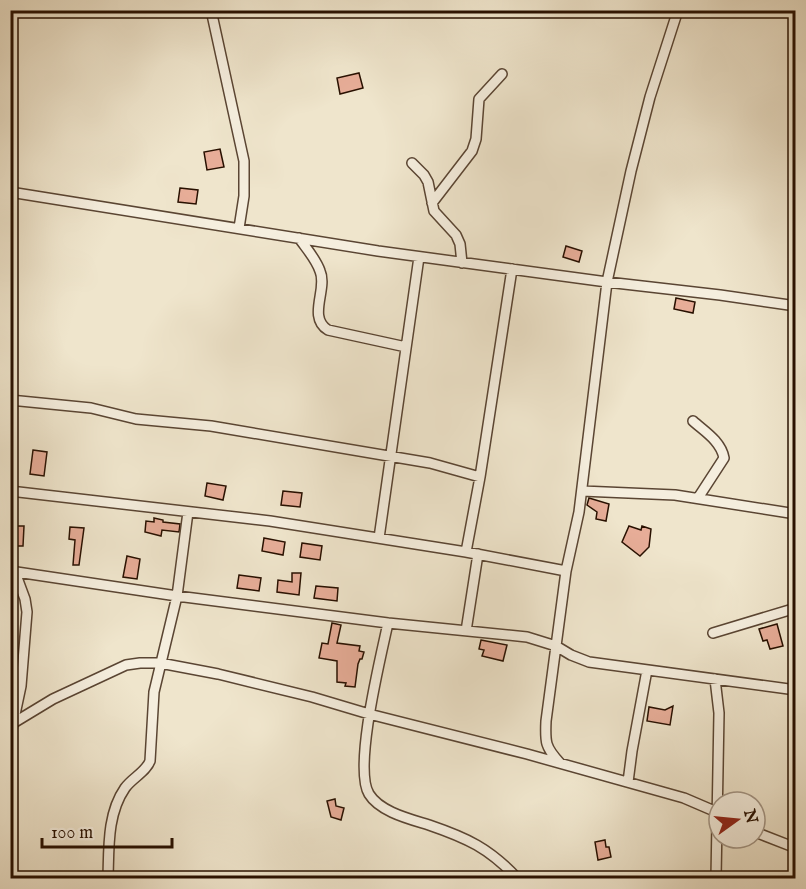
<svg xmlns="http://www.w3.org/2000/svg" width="806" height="889" font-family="'IM FELL English',serif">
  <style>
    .building { fill: #e7ad98; stroke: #281000; stroke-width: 1.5 }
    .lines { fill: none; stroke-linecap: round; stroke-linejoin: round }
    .minor-casing { stroke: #5a4533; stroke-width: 12 }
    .minor { stroke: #f5eede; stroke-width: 9 }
  </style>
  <rect width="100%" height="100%" fill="#efe5cc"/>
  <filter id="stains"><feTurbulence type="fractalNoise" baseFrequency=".00333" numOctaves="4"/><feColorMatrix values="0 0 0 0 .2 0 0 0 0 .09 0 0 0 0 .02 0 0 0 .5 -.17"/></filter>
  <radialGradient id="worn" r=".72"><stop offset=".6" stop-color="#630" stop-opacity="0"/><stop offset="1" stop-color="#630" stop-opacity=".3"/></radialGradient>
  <path class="building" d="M 359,73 L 363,88 L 340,94 L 337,78 Z
    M 220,149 L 224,167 L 207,170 L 204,152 Z
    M 180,188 L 198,190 L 196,204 L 178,202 Z
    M 566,246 L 582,251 L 579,262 L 563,257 Z
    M 676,298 L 695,302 L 693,313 L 674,309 Z
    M 33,450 L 47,452 L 44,476 L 30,474 Z
    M 207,483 L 226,486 L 223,500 L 205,496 Z
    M 283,491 L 302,493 L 300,507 L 281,505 Z
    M 589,498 L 609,504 L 606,521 L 596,519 L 597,512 L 587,505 Z
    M 154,518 L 163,520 L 163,522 L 180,524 L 179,532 L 162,530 L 161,536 L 145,532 L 146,521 L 154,522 Z
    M 15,526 L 24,526 L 23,546 L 12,546 L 12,542 L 10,542 L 10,529 L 15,529 Z
    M 629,526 L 641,530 L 642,526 L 651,529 L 649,547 L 640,556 L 622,542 Z
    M 70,527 L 84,528 L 79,565 L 73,565 L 75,540 L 69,539 Z
    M 264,538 L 285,542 L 283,555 L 262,551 Z
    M 302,543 L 322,546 L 320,560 L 300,557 Z
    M 127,556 L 140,559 L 137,579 L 123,577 Z
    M 292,573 L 301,573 L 299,595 L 277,592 L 278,580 L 292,582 Z
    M 239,575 L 261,578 L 259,591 L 237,588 Z
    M 316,586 L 338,588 L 337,601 L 314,598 Z
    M 332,623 L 341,625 L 337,643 L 360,646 L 359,651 L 364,652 L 362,659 L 360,659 L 358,664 L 355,687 L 345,686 L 346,683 L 337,682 L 337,661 L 319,658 L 322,643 L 328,644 Z
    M 777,624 L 783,646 L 770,649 L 767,640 L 763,641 L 759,629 Z
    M 481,640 L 507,645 L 503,661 L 482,656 L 484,650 L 479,649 Z
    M 673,706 L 670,725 L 647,721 L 649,707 L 665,710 Z
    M 335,799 L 336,806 L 344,808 L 341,820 L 331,817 L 327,801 Z
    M 605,840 L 606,847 L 609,847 L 611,857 L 598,860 L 595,842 Z"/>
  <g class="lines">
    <defs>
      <path id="minor" d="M 211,10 L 244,161 L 244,196 L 239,228
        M 412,163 L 424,175 L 428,182 L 434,211 L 456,235 L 460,244 L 462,263
        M 10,192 L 378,251 L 607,282 L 720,295 L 796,306
        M 432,203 L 472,151 L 476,139 L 479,99 L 502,74
        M 299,238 C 306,248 316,259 320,271 C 328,289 307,317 328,330 L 406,347
        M 10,400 L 91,408 L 136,419 L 211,426 L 430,463 L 480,477
        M 693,421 C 704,431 721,441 724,458 L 698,498
        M 10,491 L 270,521 L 466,552 L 566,571
        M 582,491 L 675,495 L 796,514
        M 379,538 L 419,257
        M 466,552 L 480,477 L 512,269
        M 10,571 L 177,596 L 388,623 L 527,637 L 556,646 L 571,655 L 589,662 L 796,690
        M 388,623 C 381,656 353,768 369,794 C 380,812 410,819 429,825 C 467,838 489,848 517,878
        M 466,631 L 478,554
        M 713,633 L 796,608
        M 715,679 L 719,713 L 716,878
        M 15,722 L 53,699 L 126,665 L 140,663 L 160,663 L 218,674 L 312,697 L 369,714 L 527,754 L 684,798 L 719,813
        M 10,738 L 21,686 L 27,612 L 25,599 L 15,572
        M 560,763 C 545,747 545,742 546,721 L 566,571 L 579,512 L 607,282 L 631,171 L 650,97 L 678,10
        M 628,782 L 632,751 L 647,670
        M 755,832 L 796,848
        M 108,878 C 109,848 107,814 125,788 C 132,778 146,772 150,761 L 154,692 L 177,596 L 188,512"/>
    </defs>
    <use href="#minor" class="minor-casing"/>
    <use href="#minor" class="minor"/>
  </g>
  <rect width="806" height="889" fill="none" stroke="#efe5cc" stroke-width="36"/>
  <rect x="12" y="12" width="782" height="865" fill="none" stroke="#281000" stroke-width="3"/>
  <rect x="18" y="18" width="770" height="853" fill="none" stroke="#281000" stroke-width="1.5"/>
  <g transform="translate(737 820) rotate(75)"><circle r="28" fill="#f5eede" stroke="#a39585" stroke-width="1.5"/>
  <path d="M0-4.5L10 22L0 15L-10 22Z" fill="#8f2418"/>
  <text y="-9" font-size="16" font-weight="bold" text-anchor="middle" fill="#281000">N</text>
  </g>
  <path d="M42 838v9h130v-9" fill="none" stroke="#281000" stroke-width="3"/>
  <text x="51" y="838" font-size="18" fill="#281000" stroke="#f5eede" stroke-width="4.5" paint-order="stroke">100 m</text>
  <rect width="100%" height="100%" filter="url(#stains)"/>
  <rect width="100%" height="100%" fill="url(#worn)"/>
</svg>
